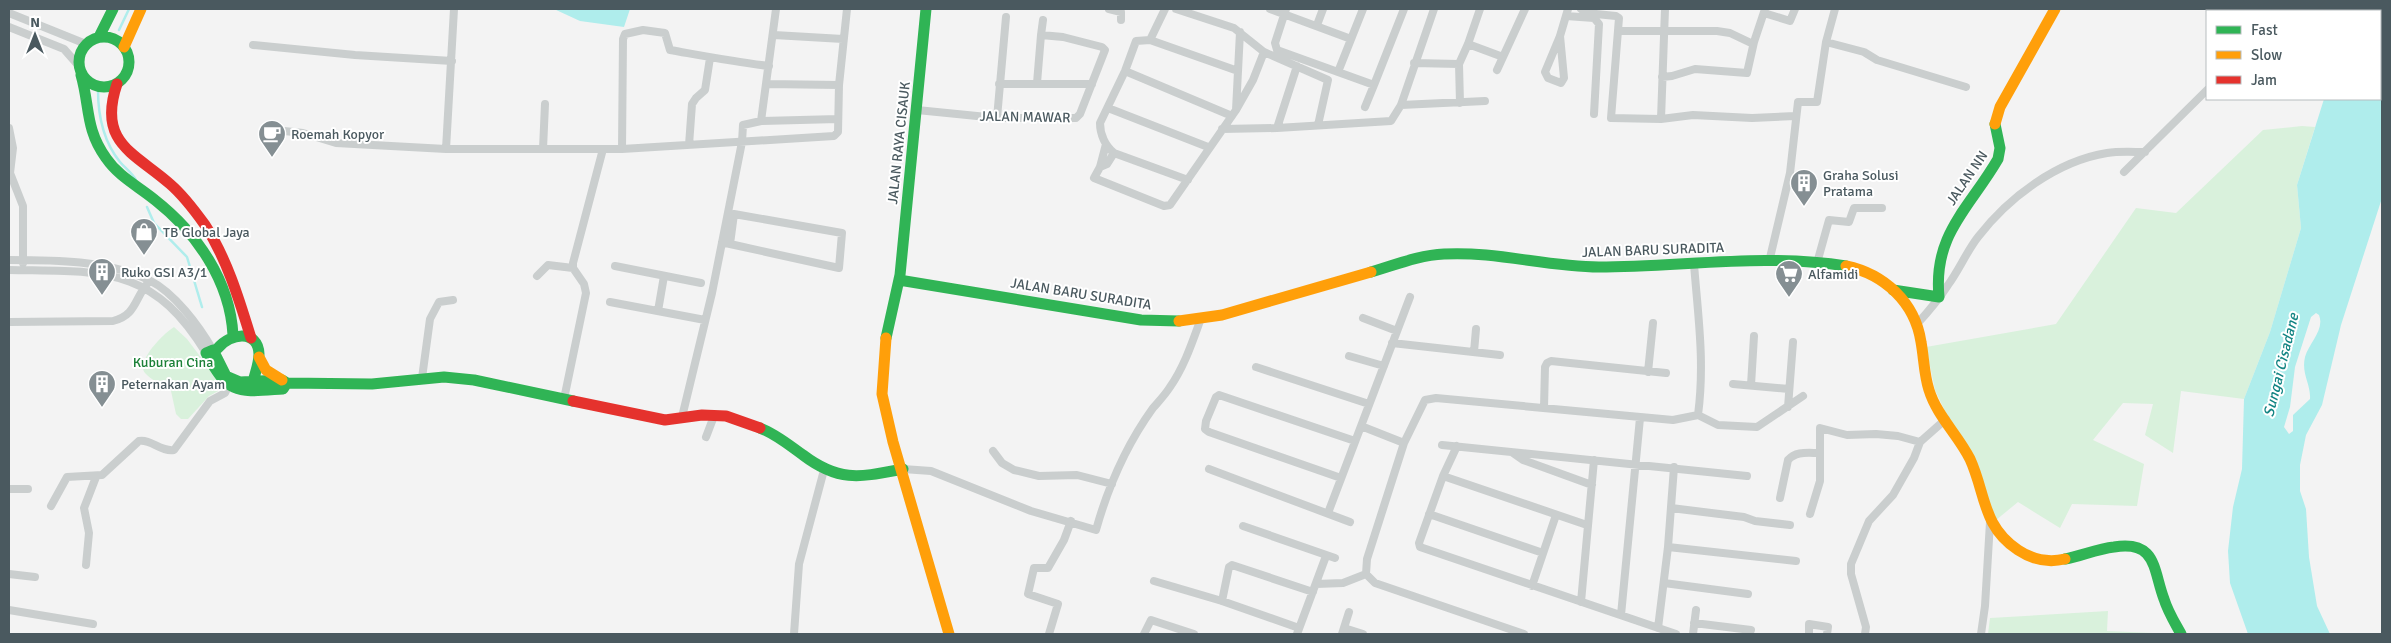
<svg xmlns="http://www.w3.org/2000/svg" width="2391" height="643" font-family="Signika,sans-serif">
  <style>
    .green { fill: #d9f1dc }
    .water { fill: #afedec; fill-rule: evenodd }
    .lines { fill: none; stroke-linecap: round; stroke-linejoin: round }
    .stream { stroke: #afedec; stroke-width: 2.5 }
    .street { stroke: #cacece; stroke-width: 8 }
    .fast { stroke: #30b455; stroke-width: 11 }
    .slow { stroke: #ff9f0a; stroke-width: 11 }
    .jam { stroke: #e5322d; stroke-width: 11 }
    .labels { text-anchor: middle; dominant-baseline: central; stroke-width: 4; stroke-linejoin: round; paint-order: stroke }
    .street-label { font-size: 14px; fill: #4a595f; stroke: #fff }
    .poi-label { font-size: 14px; fill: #4a595f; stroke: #fff; text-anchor: start }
    .park-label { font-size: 14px; fill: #1b8037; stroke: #fff }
    .water-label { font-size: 15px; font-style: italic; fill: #128483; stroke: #fff }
  </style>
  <rect width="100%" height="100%" fill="#f3f3f3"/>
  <path class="green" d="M 2302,126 L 2315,127 L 2297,185 L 2301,228 L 2270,332 L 2244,399 L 2181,391 L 2173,453 L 2145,435 L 2153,404 L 2123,403 L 2093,440 L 2144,464 L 2137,506 L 2072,504 L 2060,528 L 2018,502 L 1990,525 L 1981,487 L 1935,390 L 1926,347 L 2056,324 L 2136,208 L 2176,213 L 2263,130 Z
    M 174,327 L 187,339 L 224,388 L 209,396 L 188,419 L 181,419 L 176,414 L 171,391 C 163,385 151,380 145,373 C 135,362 164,333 174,327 Z
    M 2108,611 L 2107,631 L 2176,634 L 1988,634 L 1990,618 Z"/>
  <path class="water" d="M 554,9 L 630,9 L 624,27 L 580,21 Z
    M 2382,21 L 2382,198 L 2341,325 L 2322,405 L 2306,435 L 2300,465 L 2300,491 L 2306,509 L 2309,557 L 2317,606 L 2330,634 L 2248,634 L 2230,583 L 2228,551 L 2233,507 L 2242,469 L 2244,399 L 2270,332 L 2301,228 L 2297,185 L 2324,99 L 2380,99 L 2380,23 ZM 2316,313 L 2319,315 C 2325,330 2309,343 2305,357 C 2301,374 2311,384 2310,399 L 2293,415 L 2293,431 L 2289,434 L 2284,427 L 2290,407 L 2295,367 L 2311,317 Z"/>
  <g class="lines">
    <path class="stream" d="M 119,30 L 129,9
      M 98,90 C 98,117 103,141 120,162 C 125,168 132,173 136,180
      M 147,207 L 154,223 L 187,257 L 202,307"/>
    <path class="street" d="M 1109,9 L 1121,12 L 1121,20
      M 1176,9 L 1234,28 L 1264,52 L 1328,80 L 1318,125
      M 1270,9 L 1351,39
      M 1286,9 L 1275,43 L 1277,50 L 1374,85 L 1404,9
      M 1581,9 L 1586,13 L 1616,16 L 1619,18 L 1611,118 L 1661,119 L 1693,115 L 1752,118 L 1795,116
      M 2288,11 L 2292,9
      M 9,13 L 86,44
      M 1764,13 L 1790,21 L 1795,9
      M 1566,16 L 1594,18 L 1599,24 L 1594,114
      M 1317,25 L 1323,9
      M 9,27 L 64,49 L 78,65
      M 1618,31 L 1717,31 L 1730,33 L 1751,43 L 1754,42 L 1765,9
      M 774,35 L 843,39
      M 1041,35 L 1043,20
      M 1560,36 L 1564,78 L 1561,83 L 1548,78 L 1545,72 L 1560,36 L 1568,9
      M 1150,40 L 1165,9
      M 1826,42 L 1864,52 L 1877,60 L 1966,87
      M 1468,44 L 1503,57
      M 253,45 L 355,55 L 452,61
      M 1414,63 L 1459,64
      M 1497,70 L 1525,9
      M 1125,71 L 1232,116
      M 1338,72 L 1363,9
      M 1662,77 L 1672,76 L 1695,69 L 1747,73 L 1754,42
      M 767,84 L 839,85
      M 999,84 L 1092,84
      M 1460,103 L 1459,64 L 1468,44 L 1480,9
      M 1401,105 L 1485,101
      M 1365,107 L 1374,85
      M 1108,108 L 1208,147
      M 917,110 L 997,118 L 1076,118 L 1080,114 L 1105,50 L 1102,47 L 1063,37 L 1041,35 L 1037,83
      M 1236,110 L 1253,80 L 1264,52
      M 997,118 L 1006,17
      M 1661,119 L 1665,9
      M 761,121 L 776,9
      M 9,128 L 13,148 L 10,173 L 23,206 L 23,263
      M 1277,128 L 1297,66
      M 1222,129 L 1277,128 L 1391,121 L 1401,105 L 1434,9
      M 284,131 L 303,133 L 336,143 L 446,149 L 622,149 L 834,136 L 838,132 L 839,85 L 847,9
      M 1106,144 L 1100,167 L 1094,178 L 1164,206 L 1170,205 L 1236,110 L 1240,32
      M 689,145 L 692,104 L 696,98 L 705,90 L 710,58
      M 446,149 L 454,9
      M 543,149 L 545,104
      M 622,149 L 623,39 L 625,34 L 643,30 L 665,33 L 670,50 C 704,56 735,62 769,66
      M 1100,167 L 1107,164 L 1114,153
      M 2124,172 L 2207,90
      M 1188,180 L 1114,153 C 1105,146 1100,134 1100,123 L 1125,71 L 1136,41 L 1150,40 L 1238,71
      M 722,242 L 730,244 L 839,268 L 842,233 L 734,214 L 730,244
      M 9,260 C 55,260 106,260 149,280 C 175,293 199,326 213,350 L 217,348
      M 1769,262 L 1790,173 L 1798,102 L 1817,102 L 1826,42 L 1835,9
      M 1817,263 L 1829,220 L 1849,222 L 1854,208 L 1882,208
      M 1694,264 C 1698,316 1705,362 1698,415
      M 615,266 L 701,283
      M 9,270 C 101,272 152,264 206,353
      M 537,276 L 548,265 L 573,268
      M 610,302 L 705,320
      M 658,311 L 664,276
      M 1363,318 L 1397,331
      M 9,322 L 113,321 C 136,315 134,300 147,284
      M 1917,324 C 1928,312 1939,299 1948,285 C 1959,270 1967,251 1978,237 C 2009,197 2057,161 2107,153 C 2119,151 2133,152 2145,152
      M 1392,343 L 1500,355
      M 1474,352 L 1476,329
      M 1349,356 L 1384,366
      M 1256,367 L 1369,404
      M 1648,372 L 1653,323
      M 422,378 L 430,319 L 439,302 L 453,300
      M 1733,384 L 1789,389
      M 1751,385 L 1754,336
      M 564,399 L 586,293 L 584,284 L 573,268 L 573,263 L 603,149
      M 1788,407 L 1793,342
      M 1544,408 L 1545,367 L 1547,363 L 1551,361 L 1666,373
      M 682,417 L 712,293 L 742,142 L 743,125 L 761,121 L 838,119
      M 1361,426 L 1404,443
      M 706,437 L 714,416
      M 1442,445 L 1747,476
      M 1457,446 L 1443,476 L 1419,543 L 1420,547 L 1676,634
      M 993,451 L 1002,463 L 1014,470 L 1039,476 L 1077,475 L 1112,484
      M 1513,453 L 1523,460 L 1592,485
      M 903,469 L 931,471 L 1031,511 L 1096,530 C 1108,487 1127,444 1153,408 C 1159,401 1165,395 1170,387 C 1184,367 1192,343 1200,321
      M 1209,469 L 1350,522
      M 1443,476 L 1587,525
      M 1341,478 L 1209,432 L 1205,429 L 1206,421 L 1216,397 L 1219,395 L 1355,441
      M 9,489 L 28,489
      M 1780,498 L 1788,460 C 1796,451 1807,453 1819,453
      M 51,506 L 67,477 L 102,475 L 139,441 C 151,439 161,452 174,450 L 210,401 L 225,393 L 228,387
      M 1671,508 L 1744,517 L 1755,521 L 1790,525
      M 1328,513 L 1410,297
      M 1429,514 L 1543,553
      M 1810,514 L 1820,481 L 1820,428 L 1847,435 L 1876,434 L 1898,436 L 1920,442
      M 1243,526 L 1335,558
      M 1668,547 L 1796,561
      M 86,565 L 89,533 L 84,508 L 96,477
      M 9,574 L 35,577
      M 1154,581 L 1222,601 L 1299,628
      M 1664,583 L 1748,594
      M 1316,584 L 1343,583 L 1366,574
      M 1532,586 L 1556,515
      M 1222,601 L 1229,567 L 1232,565 L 1313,592
      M 1581,602 L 1594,460
      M 9,610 L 93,624
      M 1621,615 L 1640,418
      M 1694,623 L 1751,630
      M 1344,628 L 1363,634
      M 1658,628 L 1668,547 L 1674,467
      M 794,634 L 799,564 L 824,470
      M 1049,634 L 1058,604 L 1028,594 L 1034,568 L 1048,568 L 1064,540 L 1071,521
      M 1144,634 L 1151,620 L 1194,634
      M 1297,634 L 1326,556
      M 1342,634 L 1349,612
      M 1524,634 L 1375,583 L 1366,574 L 1367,559 L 1404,443 L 1425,400 L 1436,398 L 1673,420 L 1698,415 L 1718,425 L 1757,427 L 1803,396
      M 1693,634 L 1696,610
      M 1809,634 L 1809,624 L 1828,627 L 1827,634
      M 1865,634 L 1866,627 L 1851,574 L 1851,564 L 1869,521 L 1893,495 L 1914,458 L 1920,442 L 1946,419
      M 1981,634 L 1985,606 L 1990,522"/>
    <path class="fast" d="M79 62a25 25 0 1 1 50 0a25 25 0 1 1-50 0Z
      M 99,37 L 113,9
      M 81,75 C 90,106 85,129 106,158 C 119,177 138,186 155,200 C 197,233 230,281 233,335
      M 1371,272 C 1395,265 1419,255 1444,254 C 1496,251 1547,267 1599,267 C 1681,267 1765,253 1846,266
      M 899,280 L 1141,320 L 1179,321
      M 1893,290 L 1939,297 C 1933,234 1969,209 1998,159 L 2000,148 L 1995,124
      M 886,338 L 900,275 L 926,9
      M 218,348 C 230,333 258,329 259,354 C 259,364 255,373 253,382
      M 287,383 L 283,389 C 238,392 229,396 206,353 L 213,350 L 226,376 L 240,382 L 282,380 L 287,383 L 372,384 L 444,377 L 474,380 L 573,401
      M 760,428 C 776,434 789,445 803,455 C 840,483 861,477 903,469
      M 2065,559 C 2081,556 2097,549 2114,547 C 2157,540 2153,570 2164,599 C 2168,612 2175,623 2181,634"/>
    <path class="slow" d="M 124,47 L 141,9
      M 1995,124 L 2000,107 L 2055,9
      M 1846,266 C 1884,274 1915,302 1921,342 C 1924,358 1924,375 1929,390 C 1937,416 1958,435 1970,459 C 1986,494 1982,526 2018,550 C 2033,560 2048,563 2065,559
      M 1179,321 L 1222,315 L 1371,272
      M 886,338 L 882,394 L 893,442 L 949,634
      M 259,357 L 266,370 L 282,380"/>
    <path class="jam" d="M 117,84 C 97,143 135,153 170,184 C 184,196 195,211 205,225 C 227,259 239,299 251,338
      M 573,401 L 665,420 L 702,415 L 726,416 L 760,428"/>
  </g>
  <defs>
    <symbol id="cafe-pin" viewBox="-11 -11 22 30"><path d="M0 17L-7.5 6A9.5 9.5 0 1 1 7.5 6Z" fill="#858f93" stroke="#fff"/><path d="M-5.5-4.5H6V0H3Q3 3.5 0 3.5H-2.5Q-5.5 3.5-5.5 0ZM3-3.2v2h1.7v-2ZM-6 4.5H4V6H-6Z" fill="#fff"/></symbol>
    <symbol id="building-pin" viewBox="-11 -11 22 30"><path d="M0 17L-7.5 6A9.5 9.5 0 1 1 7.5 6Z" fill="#858f93" stroke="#fff"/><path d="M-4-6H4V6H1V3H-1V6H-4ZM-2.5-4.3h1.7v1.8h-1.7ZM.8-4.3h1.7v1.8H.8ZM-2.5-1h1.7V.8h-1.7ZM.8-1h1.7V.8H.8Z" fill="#fff"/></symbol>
    <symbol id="shop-pin" viewBox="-11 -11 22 30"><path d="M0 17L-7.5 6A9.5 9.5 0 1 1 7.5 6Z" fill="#858f93" stroke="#fff"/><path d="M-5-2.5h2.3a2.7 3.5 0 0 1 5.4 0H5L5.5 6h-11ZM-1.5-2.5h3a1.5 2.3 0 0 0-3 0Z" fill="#fff"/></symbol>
    <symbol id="supermarket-pin" viewBox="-11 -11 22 30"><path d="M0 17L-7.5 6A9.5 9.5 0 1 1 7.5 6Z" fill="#858f93" stroke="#fff"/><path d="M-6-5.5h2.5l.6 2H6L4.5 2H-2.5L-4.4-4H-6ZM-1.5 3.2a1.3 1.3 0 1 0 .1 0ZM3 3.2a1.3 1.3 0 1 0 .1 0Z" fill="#fff"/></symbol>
  </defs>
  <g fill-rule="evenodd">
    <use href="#cafe-pin" x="256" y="118" width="32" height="43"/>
    <use href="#building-pin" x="1788" y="167" width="32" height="43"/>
    <use href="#shop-pin" x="128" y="216" width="32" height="43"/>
    <use href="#building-pin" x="86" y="256" width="32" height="43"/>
    <use href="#supermarket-pin" x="1773" y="258" width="32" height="43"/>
    <use href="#building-pin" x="86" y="368" width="32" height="43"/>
  </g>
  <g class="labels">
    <g class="street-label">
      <text transform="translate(1025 117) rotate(1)">JALAN MAWAR</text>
      <text transform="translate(899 143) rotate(-84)">JALAN RAYA CISAUK</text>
      <text transform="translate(1967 178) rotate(-56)">JALAN NN</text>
      <text transform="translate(1653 250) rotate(-2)">JALAN BARU SURADITA</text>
      <text transform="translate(1081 294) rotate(9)">JALAN BARU SURADITA</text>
    </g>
    <g class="poi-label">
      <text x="291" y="134">Roemah Kopyor</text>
      <text x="1823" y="175">Graha Solusi<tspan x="1823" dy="16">Pratama</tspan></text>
      <text x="163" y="232">TB Global Jaya</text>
      <text x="121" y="272">Ruko GSI A3/1</text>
      <text x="1808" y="274">Alfamidi</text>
      <text x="121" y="384">Peternakan Ayam</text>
    </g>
    <g class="park-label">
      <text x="173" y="362">Kuburan Cina</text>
    </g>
    <g class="water-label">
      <text transform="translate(2281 365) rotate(-76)">Sungai Cisadane</text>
    </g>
  </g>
  <rect width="2391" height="643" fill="none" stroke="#4a595f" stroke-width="20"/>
  <rect x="2206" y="10" width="175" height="90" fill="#ffffff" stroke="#b7bdbf"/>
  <rect x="2216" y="26" width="25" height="8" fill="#30b455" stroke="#b7bdbf"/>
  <text x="2251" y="35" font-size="15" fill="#4a595f">Fast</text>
  <rect x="2216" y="51" width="25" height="8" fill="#ff9f0a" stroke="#b7bdbf"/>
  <text x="2251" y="60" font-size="15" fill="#4a595f">Slow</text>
  <rect x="2216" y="76" width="25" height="8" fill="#e5322d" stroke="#b7bdbf"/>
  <text x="2251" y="85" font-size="15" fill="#4a595f">Jam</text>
  <g transform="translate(35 35)" stroke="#ffffff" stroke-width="4" paint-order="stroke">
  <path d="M0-4L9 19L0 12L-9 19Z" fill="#4a595f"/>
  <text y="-8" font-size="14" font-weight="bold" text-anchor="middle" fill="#4a595f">N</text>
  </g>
</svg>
